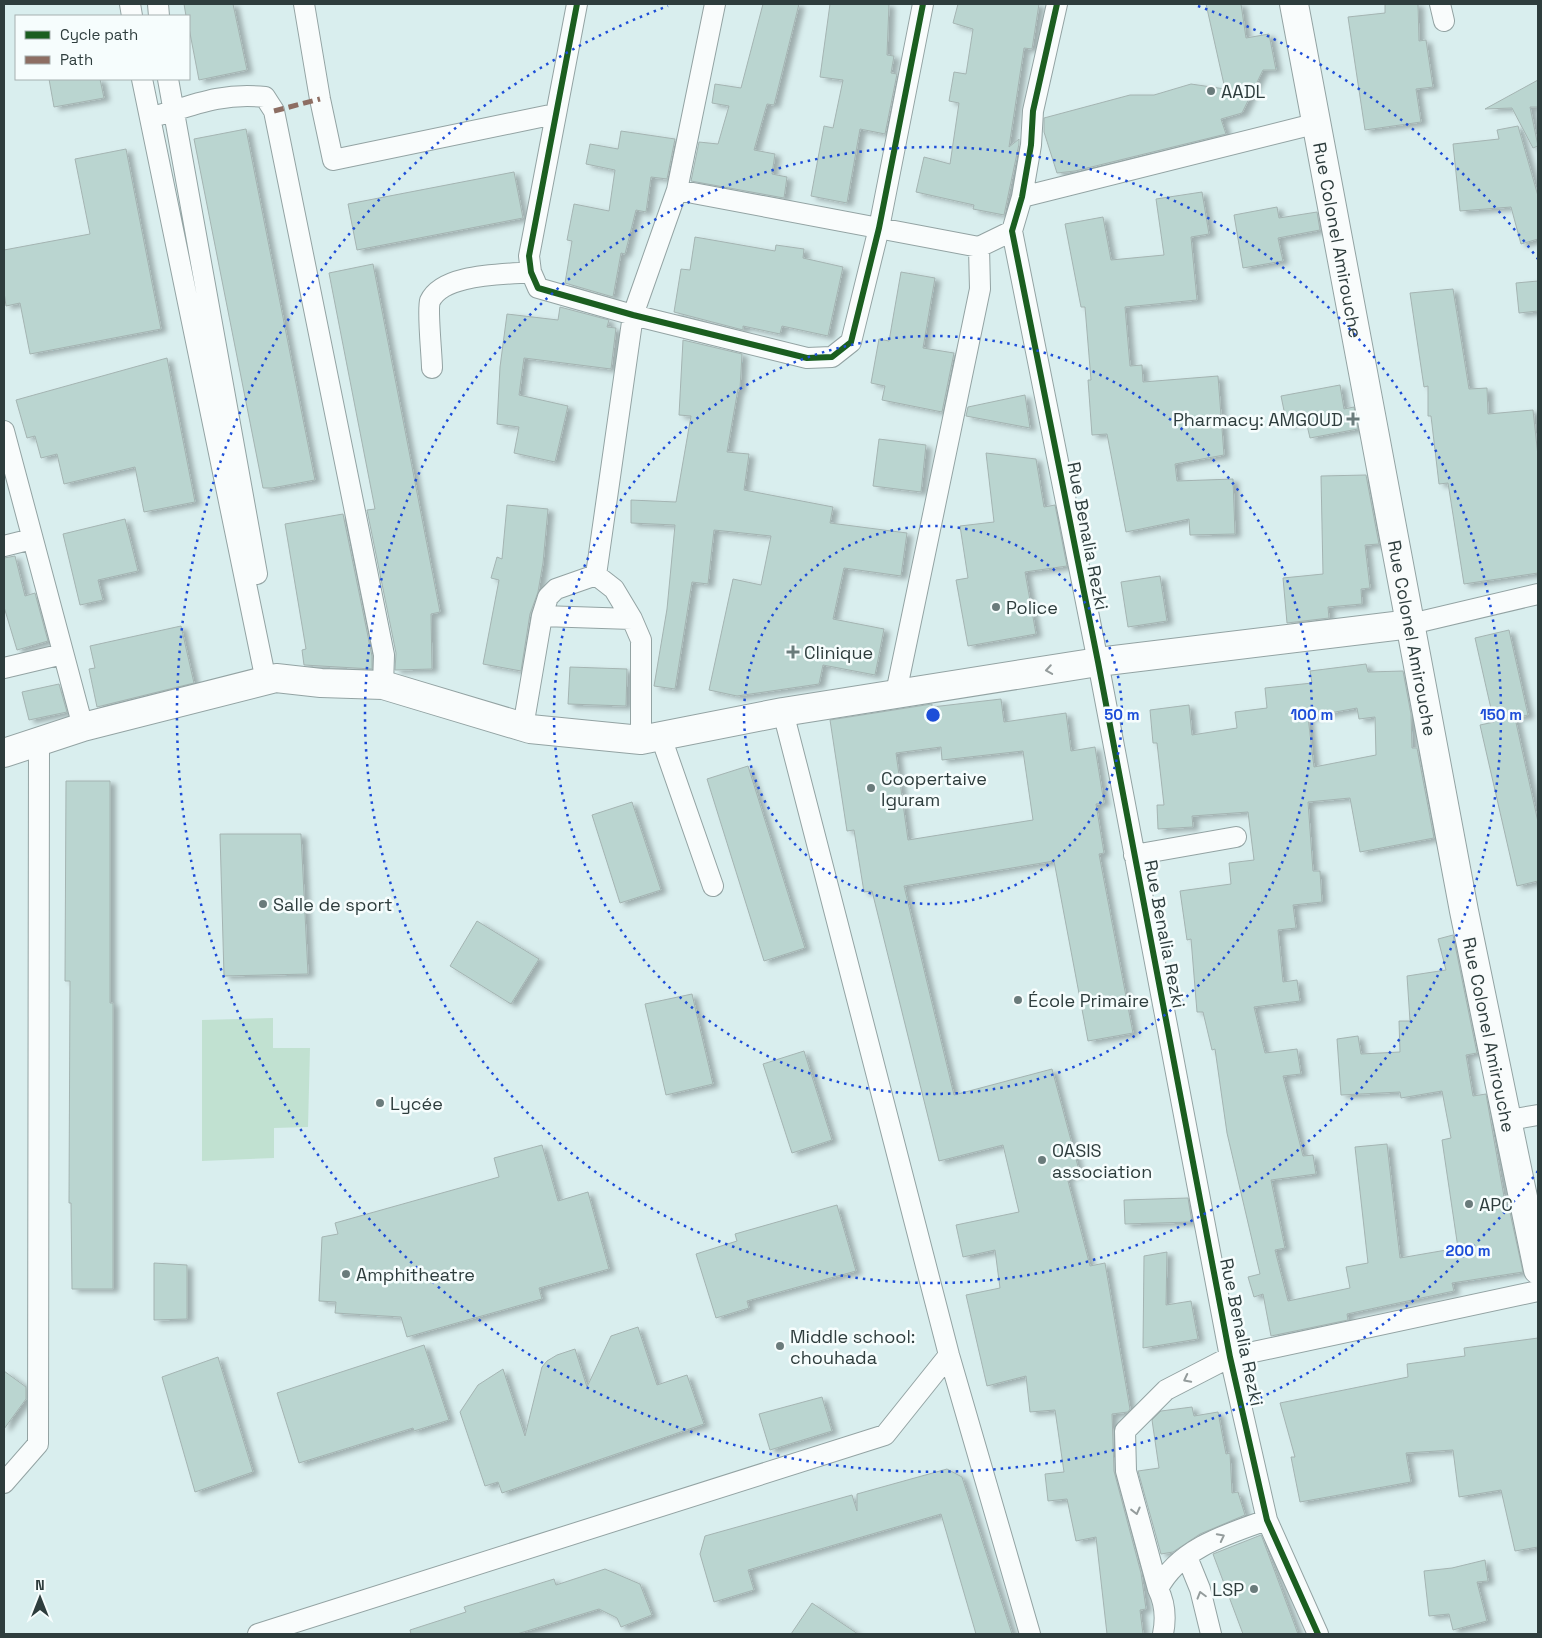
<svg xmlns="http://www.w3.org/2000/svg" width="1542" height="1638" font-family="'Space Grotesk',sans-serif">
  <style>
    .green { fill: #c1e1d1 }
    .building { fill: #bad5d0; stroke: #a4b4b2; fill-rule: evenodd; filter: url(#shadow) }
    .lines { fill: none; stroke-linecap: round; stroke-linejoin: round }
    .minor-casing { stroke: #93a3a3; stroke-width: 22 }
    .secondary-casing { stroke: #93a3a3; stroke-width: 30 }
    .minor { stroke: #f9fcfc; stroke-width: 20 }
    .secondary { stroke: #f9fcfc; stroke-width: 28 }
    .quiet { stroke: #8d6e63; stroke-width: 5; stroke-dasharray: 10 5; stroke-linecap: butt }
    .cycleway-casing { stroke: #f6fdfd; stroke-width: 9 }
    .cycleway { stroke: #1b5e20; stroke-width: 6 }
    .oneway { stroke: #949c9c }
    .ring { fill: none; stroke: #1d4ed8; stroke-width: 2.5; stroke-dasharray: 2.5 5 }
    .poi-dot { fill: #6a7b7b; stroke: #f6fdfd; stroke-width: 2 }
    .labels { text-anchor: middle; dominant-baseline: central; stroke-width: 5; stroke-linejoin: round; paint-order: stroke }
    .poi-label { font-size: 18px; fill: #2e3d3d; stroke: #f6fdfd; text-anchor: start }
    .street-label { font-size: 18px; fill: #2e3d3d; stroke: #f6fdfd }
    .centre { fill: #1d4ed8; stroke: #f6fdfd; stroke-width: 2.5 }
    .ring-label { font-size: 15px; text-anchor: middle; font-weight: bold; fill: #1d4ed8; stroke: #f6fdfd; stroke-width: 5; stroke-linejoin: round; paint-order: stroke }
  </style>
  <defs>
    <filter id="shadow"><feDropShadow dx="5.5" dy="3" stdDeviation="2.5" flood-color="#0004"/></filter>
  </defs>
  <rect width="100%" height="100%" fill="#d9eeee"/>
  <path class="green" d="M 273,1018 L 273,1048 L 310,1048 L 308,1127 L 274,1128 L 274,1158 L 202,1161 L 202,1020 Z"/>
  <path class="building" d="M 184,4 L 233,4 L 247,70 L 199,80 L 189,28 L 189,16 L 186,16 Z
    M 763,4 L 799,4 L 774,105 L 767,104 L 754,150 L 775,154 L 772,174 L 787,177 L 784,198 L 691,181 L 699,142 L 718,144 L 729,106 L 712,103 L 715,84 L 741,88 Z
    M 830,4 L 889,4 L 887,55 L 894,56 L 891,73 L 897,74 L 885,134 L 860,129 L 847,203 L 811,196 L 824,126 L 833,128 L 843,80 L 820,77 Z
    M 958,4 L 1039,4 L 1032,49 L 1024,48 L 1009,147 L 1019,139 L 1019,144 L 1004,215 L 973,209 L 974,205 L 916,192 L 924,157 L 950,164 L 959,103 L 949,101 L 954,72 L 966,74 L 973,29 L 953,23 Z
    M 1206,4 L 1241,4 L 1246,38 L 1269,34 L 1276,70 L 1263,70 L 1242,113 L 1221,119 L 1226,134 L 1075,171 L 1057,173 L 1044,132 L 1044,118 L 1130,95 L 1154,95 L 1191,84 L 1225,89 Z
    M 1385,4 L 1418,4 L 1419,41 L 1426,40 L 1433,87 L 1416,89 L 1421,122 L 1365,130 L 1348,17 L 1385,13 Z
    M 49,79 L 100,79 L 104,98 L 54,107 Z
    M 1538,80 L 1538,107 L 1530,107 L 1538,146 L 1533,148 L 1512,108 L 1485,109 Z
    M 1518,126 L 1538,196 L 1538,239 L 1521,244 L 1511,207 L 1460,211 L 1453,144 L 1499,139 L 1497,130 Z
    M 246,129 L 315,480 L 272,488 L 263,488 L 194,139 Z
    M 621,131 L 675,139 L 667,179 L 651,177 L 646,212 L 636,210 L 625,254 L 621,253 L 613,297 L 565,283 L 572,241 L 567,240 L 574,204 L 609,211 L 615,170 L 586,164 L 590,144 L 618,149 Z
    M 126,149 L 161,329 L 30,354 L 20,303 L 6,306 L 4,292 L 4,250 L 90,234 L 75,159 Z
    M 514,172 L 523,218 L 357,250 L 348,204 Z
    M 1202,192 L 1209,234 L 1191,237 L 1197,300 L 1125,307 L 1130,366 L 1142,365 L 1143,382 L 1218,376 L 1224,455 L 1175,464 L 1177,481 L 1233,479 L 1235,534 L 1190,535 L 1189,519 L 1126,532 L 1107,434 L 1092,435 L 1088,380 L 1091,380 L 1085,307 L 1081,307 L 1065,224 L 1103,217 L 1111,260 L 1164,255 L 1156,199 Z
    M 1277,207 L 1279,218 L 1317,212 L 1320,230 L 1278,238 L 1283,261 L 1243,268 L 1234,215 Z
    M 695,237 L 775,251 L 776,245 L 804,249 L 803,258 L 843,267 L 828,336 L 782,326 L 780,334 L 743,326 L 743,330 L 674,312 L 681,269 L 690,270 Z
    M 373,264 L 440,612 L 431,614 L 432,669 L 395,670 L 396,653 L 367,510 L 375,509 L 329,273 Z
    M 901,272 L 935,278 L 923,348 L 954,353 L 942,412 L 882,400 L 885,386 L 871,383 L 879,339 L 889,341 Z
    M 1538,281 L 1538,311 L 1519,313 L 1516,283 Z
    M 1453,289 L 1469,389 L 1487,388 L 1488,414 L 1533,410 L 1538,456 L 1538,573 L 1464,584 L 1448,483 L 1439,484 L 1431,416 L 1428,416 L 1428,386 L 1424,387 L 1410,293 Z
    M 560,307 L 609,320 L 607,327 L 616,328 L 611,369 L 524,358 L 519,395 L 568,406 L 555,462 L 514,453 L 519,427 L 497,424 L 500,367 L 507,314 L 558,320 Z
    M 683,340 L 742,354 L 740,389 L 738,389 L 727,452 L 749,454 L 744,490 L 833,507 L 830,523 L 907,533 L 901,576 L 844,568 L 833,619 L 884,629 L 875,675 L 823,665 L 819,684 L 737,696 L 709,690 L 733,579 L 761,585 L 771,536 L 714,530 L 708,584 L 692,582 L 675,689 L 654,686 L 667,609 L 675,525 L 631,523 L 631,500 L 676,502 L 691,416 L 679,415 Z
    M 167,358 L 195,502 L 144,512 L 135,467 L 64,484 L 57,454 L 41,458 L 35,436 L 27,438 L 16,400 Z
    M 1340,385 L 1344,409 L 1354,407 L 1358,429 L 1310,438 L 1306,421 L 1287,425 L 1281,396 Z
    M 1025,395 L 1030,428 L 966,416 L 968,407 Z
    M 879,439 L 926,445 L 921,492 L 873,486 Z
    M 986,453 L 1036,459 L 1044,507 L 1055,505 L 1067,566 L 1025,572 L 1036,634 L 968,646 L 956,580 L 968,578 L 960,526 L 994,522 Z
    M 1366,475 L 1379,544 L 1365,545 L 1370,588 L 1361,589 L 1362,604 L 1328,607 L 1329,618 L 1287,623 L 1283,578 L 1323,574 L 1321,476 Z
    M 507,505 L 548,509 L 543,563 L 538,592 L 530,614 L 521,671 L 483,664 L 499,580 L 491,578 L 497,557 L 502,559 Z
    M 343,514 L 372,656 L 372,669 L 304,665 L 302,650 L 306,649 L 285,524 Z
    M 125,519 L 138,571 L 98,580 L 103,600 L 80,605 L 63,534 Z
    M 15,556 L 25,596 L 35,593 L 48,641 L 17,650 L 4,607 L 4,558 Z
    M 1160,576 L 1167,621 L 1128,627 L 1121,582 Z
    M 181,626 L 194,683 L 97,707 L 89,669 L 95,668 L 90,646 Z
    M 1509,630 L 1528,715 L 1515,718 L 1538,822 L 1538,881 L 1517,886 L 1480,725 L 1494,722 L 1475,638 Z
    M 1366,664 L 1368,672 L 1403,671 L 1411,714 L 1412,748 L 1417,748 L 1434,838 L 1360,852 L 1350,798 L 1308,802 L 1313,871 L 1320,871 L 1322,902 L 1293,905 L 1296,928 L 1278,930 L 1283,982 L 1297,980 L 1300,1001 L 1254,1007 L 1265,1053 L 1297,1049 L 1301,1074 L 1283,1076 L 1303,1156 L 1313,1155 L 1316,1174 L 1271,1180 L 1285,1248 L 1275,1250 L 1288,1301 L 1350,1288 L 1346,1267 L 1368,1263 L 1355,1147 L 1387,1144 L 1400,1258 L 1458,1248 L 1442,1140 L 1451,1138 L 1442,1091 L 1401,1098 L 1400,1092 L 1341,1095 L 1337,1039 L 1358,1036 L 1361,1054 L 1400,1052 L 1399,1021 L 1410,1021 L 1407,976 L 1446,970 L 1438,939 L 1453,935 L 1477,1053 L 1466,1055 L 1473,1096 L 1486,1094 L 1506,1208 L 1509,1208 L 1523,1272 L 1452,1283 L 1454,1291 L 1347,1314 L 1348,1320 L 1271,1336 L 1263,1294 L 1254,1297 L 1248,1277 L 1260,1274 L 1227,1133 L 1215,1049 L 1212,1050 L 1203,1012 L 1197,1012 L 1191,939 L 1187,940 L 1180,891 L 1231,884 L 1229,863 L 1254,860 L 1248,812 L 1192,816 L 1193,827 L 1158,829 L 1157,805 L 1164,805 L 1157,743 L 1153,743 L 1150,710 L 1189,705 L 1192,735 L 1237,728 L 1235,712 L 1267,708 L 1265,688 L 1312,683 L 1310,671 ZM 1357,708 L 1359,719 L 1375,717 L 1376,755 L 1314,767 L 1308,717 Z
    M 570,667 L 627,669 L 626,706 L 568,704 Z
    M 59,684 L 67,712 L 29,720 L 22,692 Z
    M 1001,699 L 1004,722 L 1066,713 L 1071,751 L 1095,747 L 1104,803 L 1096,804 L 1104,853 L 1099,854 L 1133,1033 L 1088,1041 L 1054,861 L 904,886 L 954,1095 L 1052,1069 L 1080,1174 L 1067,1177 L 1090,1266 L 1105,1263 L 1130,1409 L 1128,1412 L 1112,1414 L 1114,1471 L 1141,1573 L 1146,1609 L 1140,1610 L 1143,1634 L 1107,1634 L 1096,1537 L 1076,1541 L 1067,1499 L 1048,1501 L 1045,1474 L 1064,1472 L 1055,1410 L 1030,1412 L 1026,1376 L 987,1386 L 966,1295 L 1000,1288 L 995,1250 L 963,1257 L 956,1225 L 1019,1212 L 1003,1145 L 939,1161 L 872,891 L 864,892 L 854,830 L 847,831 L 830,720 L 932,704 L 932,707 ZM 941,747 L 942,760 L 1023,751 L 1033,820 L 908,840 L 896,753 Z
    M 748,766 L 805,948 L 764,961 L 707,779 Z
    M 66,781 L 110,781 L 110,1003 L 113,1003 L 113,1289 L 72,1289 L 71,1203 L 69,1203 L 70,981 L 65,981 Z
    M 632,802 L 661,890 L 620,903 L 592,815 Z
    M 220,834 L 301,834 L 308,974 L 224,976 Z
    M 477,921 L 539,959 L 511,1004 L 450,966 Z
    M 692,994 L 713,1084 L 666,1095 L 645,1004 Z
    M 804,1051 L 832,1140 L 792,1153 L 763,1064 Z
    M 542,1145 L 558,1201 L 588,1192 L 609,1269 L 539,1288 L 542,1299 L 407,1337 L 401,1317 L 335,1313 L 336,1302 L 319,1301 L 322,1237 L 338,1234 L 335,1223 L 499,1177 L 494,1158 Z
    M 1188,1198 L 1192,1222 L 1125,1224 L 1124,1200 Z
    M 837,1205 L 856,1271 L 747,1301 L 749,1308 L 716,1318 L 696,1254 L 737,1241 L 735,1234 Z
    M 1167,1252 L 1166,1305 L 1191,1301 L 1198,1339 L 1143,1348 L 1144,1256 Z
    M 154,1263 L 187,1265 L 187,1319 L 154,1320 Z
    M 638,1327 L 657,1385 L 687,1375 L 704,1424 L 502,1493 L 498,1482 L 485,1486 L 460,1412 L 478,1385 L 503,1369 L 525,1436 L 542,1367 L 547,1361 L 557,1355 L 575,1349 L 587,1387 L 611,1336 Z
    M 1538,1338 L 1538,1547 L 1515,1551 L 1501,1490 L 1459,1497 L 1453,1450 L 1406,1453 L 1411,1482 L 1300,1502 L 1291,1457 L 1295,1457 L 1280,1403 L 1408,1377 L 1407,1364 L 1465,1356 L 1464,1348 Z
    M 424,1345 L 449,1420 L 414,1431 L 413,1428 L 299,1463 L 277,1393 Z
    M 218,1357 L 253,1472 L 195,1492 L 162,1377 Z
    M 4,1371 L 26,1387 L 26,1399 L 4,1429 Z
    M 822,1397 L 832,1431 L 770,1450 L 759,1414 Z
    M 1192,1407 L 1194,1416 L 1218,1412 L 1226,1454 L 1230,1453 L 1232,1493 L 1238,1492 L 1245,1515 L 1200,1534 L 1173,1552 L 1161,1554 L 1138,1471 L 1159,1468 L 1152,1420 L 1161,1411 Z
    M 947,1469 L 962,1477 L 1012,1634 L 976,1634 L 941,1514 L 748,1570 L 754,1590 L 714,1602 L 700,1554 L 705,1536 L 852,1495 L 857,1511 L 857,1494 Z
    M 1261,1535 L 1262,1537 L 1298,1634 L 1243,1634 L 1213,1554 Z
    M 1485,1560 L 1488,1581 L 1477,1582 L 1487,1621 L 1453,1630 L 1449,1614 L 1429,1616 L 1424,1571 L 1452,1568 Z
    M 605,1569 L 640,1584 L 652,1615 L 621,1627 L 617,1618 L 599,1609 L 517,1634 L 411,1634 L 410,1630 L 466,1612 L 464,1607 L 554,1579 L 556,1585 Z
    M 812,1603 L 858,1634 L 791,1634 Z"/>
  <g class="lines">
    <defs>
      <path id="minor" d="M 130,4 L 132,16
        M 158,4 L 159,16
        M 304,4 L 320,99 L 333,160 L 555,114
        M 577,4 L 529,256 L 531,272 L 538,288 L 633,315 L 807,358 L 832,357 L 851,342 L 879,228 L 923,4
        M 1057,4 L 1033,111 L 1031,145 L 1022,197 L 1012,231 L 1098,662 L 1230,1357 L 1267,1520 L 1318,1634
        M 1440,4 L 1444,21
        M 142,79 L 266,681
        M 168,79 L 257,574
        M 150,118 C 191,106 221,92 265,97 L 274,111 L 384,655 L 383,685
        M 677,190 L 979,247 L 1012,231
        M 1022,197 L 1314,124
        M 432,368 C 432,356 427,310 430,301 C 443,273 504,275 531,272
        M 4,431 L 83,727
        M 4,546 L 32,539
        M 596,575 L 556,589 L 548,597 L 542,616 L 632,619
        M 1411,624 L 1538,594
        M 4,668 L 63,654
        M 896,693 L 980,289 L 979,247
        M 783,712 L 949,1355 L 1030,1634
        M 523,727 L 542,616
        M 661,737 L 713,886
        M 641,740 L 641,640 L 632,619 L 614,589 L 596,575 L 633,315 L 677,190 L 715,4
        M 1134,855 L 1236,837
        M 1509,1120 L 1538,1115
        M 4,1483 L 38,1444 L 39,742
        M 1187,1557 L 1200,1589 L 1211,1634
        M 1158,1589 C 1178,1549 1227,1534 1267,1520
        M 258,1634 L 885,1435 L 949,1355
        M 1163,1634 C 1166,1619 1165,1603 1158,1589 L 1126,1471 L 1125,1431 L 1166,1390 L 1230,1357 L 1538,1291"/>
      <g id="secondary">
        <path id="s1" d="M 1294,4 L 1464,911 L 1538,1270"/>
        <path d="M 4,753 L 83,727 L 276,678 L 321,683 L 383,685 L 530,729 L 641,740 L 783,712 L 1098,662 L 1411,624"/>
      </g>
    </defs>
    <use href="#minor" class="minor-casing"/>
    <use href="#secondary" class="secondary-casing"/>
    <use href="#minor" class="minor"/>
    <use href="#secondary" class="secondary"/>
    <path class="quiet" d="M 274,111 L 320,99"/>
    <defs>
      <path id="cycleway" d="M 577,4 L 529,256 L 531,272 L 538,288 L 633,315 L 807,358 L 832,357 L 851,342 L 879,228 L 923,4
        M 1057,4 L 1033,111 L 1031,145 L 1022,197 L 1012,231 L 1098,662 L 1230,1357 L 1267,1520 L 1318,1634"/>
    </defs>
    <use href="#cycleway" class="cycleway-casing"/>
    <use href="#cycleway" class="cycleway"/>
  </g>
  <defs><path id="oneway-chevron" d="M-2-3.5L2.5 0L-2 3.5" fill="none" stroke-width="1.6" stroke-linecap="round" stroke-linejoin="round" transform="scale(1.25)"/></defs>
  <g class="oneway">
    <use href="#oneway-chevron" transform="translate(1049 670) rotate(171)"/>
    <use href="#oneway-chevron" transform="translate(1187 1379) rotate(153)"/>
    <use href="#oneway-chevron" transform="translate(1136 1511) rotate(76)"/>
    <use href="#oneway-chevron" transform="translate(1221 1537) rotate(-27)"/>
    <use href="#oneway-chevron" transform="translate(1201 1595) rotate(-106)"/>
  </g>
  <g class="ring">
    <circle cx="933" cy="715" r="189"/>
    <circle cx="933" cy="715" r="379"/>
    <circle cx="933" cy="715" r="568"/>
    <path d="M1538 1171A757 757 0 1 1 668 6M1198 6A757 757 0 0 1 1538 259"/>
  </g>
  <g class="poi-dot">
    <circle cx="1211" cy="91" r="5"/>
    <path d="M1350.5 411.5h5v5h5v5h-5v5h-5v-5h-5v-5h5z"/>
    <circle cx="996" cy="607" r="5"/>
    <path d="M790.5 644.5h5v5h5v5h-5v5h-5v-5h-5v-5h5z"/>
    <circle cx="871" cy="788" r="5"/>
    <circle cx="263" cy="904" r="5"/>
    <circle cx="1018" cy="1000" r="5"/>
    <circle cx="380" cy="1103" r="5"/>
    <circle cx="1042" cy="1160" r="5"/>
    <circle cx="1469" cy="1204" r="5"/>
    <circle cx="346" cy="1274" r="5"/>
    <circle cx="780" cy="1346" r="5"/>
    <circle cx="1254" cy="1589" r="5"/>
  </g>
  <g class="labels">
    <g class="poi-label">
      <text x="1221" y="91">AADL</text>
      <text x="1343" y="419" text-anchor="end">Pharmacy: AMGOUD</text>
      <text x="1006" y="607">Police</text>
      <text x="804" y="652">Clinique</text>
      <text x="881" y="778">Coopertaive<tspan x="881" dy="21">Iguram</tspan></text>
      <text x="273" y="904">Salle de sport</text>
      <text x="1028" y="1000">École Primaire</text>
      <text x="390" y="1103">Lycée</text>
      <text x="1052" y="1150">OASIS<tspan x="1052" dy="21">association</tspan></text>
      <text x="1479" y="1204">APC</text>
      <text x="356" y="1274">Amphitheatre</text>
      <text x="790" y="1336">Middle school:<tspan x="790" dy="21">chouhada</tspan></text>
      <text x="1244" y="1589" text-anchor="end">LSP</text>
    </g>
    <g class="street-label">
      <text stroke="none"><textPath href="#s1" startOffset="240">Rue Colonel Amirouche</textPath></text>
      <text transform="translate(1088 536) rotate(79)">Rue Benalia Rezki</text>
      <text stroke="none"><textPath href="#s1" startOffset="645">Rue Colonel Amirouche</textPath></text>
      <text transform="translate(1165 934) rotate(79)">Rue Benalia Rezki</text>
      <text stroke="none"><textPath href="#s1" startOffset="1049">Rue Colonel Amirouche</textPath></text>
      <text transform="translate(1242 1332) rotate(78)">Rue Benalia Rezki</text>
    </g>
  </g>
  <circle cx="933" cy="715" r="8" class="centre"/>
  <g class="ring-label">
    <text x="1122" y="720">50 m</text>
    <text x="1312" y="720">100 m</text>
    <text x="1501" y="720">150 m</text>
    <text x="1468" y="1256">200 m</text>
  </g>
  <rect width="1542" height="1638" fill="none" stroke="#2e3d3d" stroke-width="10"/>
  <rect x="15" y="15" width="175" height="65" fill="#f6fdfd" stroke="#a6b0b0"/>
  <rect x="25" y="31" width="25" height="8" fill="#1b5e20" stroke="#a6b0b0"/>
  <text x="60" y="40" font-size="15" fill="#2e3d3d">Cycle path</text>
  <rect x="25" y="56" width="25" height="8" fill="#8d6e63" stroke="#a6b0b0"/>
  <text x="60" y="65" font-size="15" fill="#2e3d3d">Path</text>
  <g transform="translate(40 1598)" stroke="#f6fdfd" stroke-width="4" paint-order="stroke">
  <path d="M0-4L9 19L0 12L-9 19Z" fill="#2e3d3d"/>
  <text y="-8" font-size="14" font-weight="bold" text-anchor="middle" fill="#2e3d3d">N</text>
  </g>
</svg>
